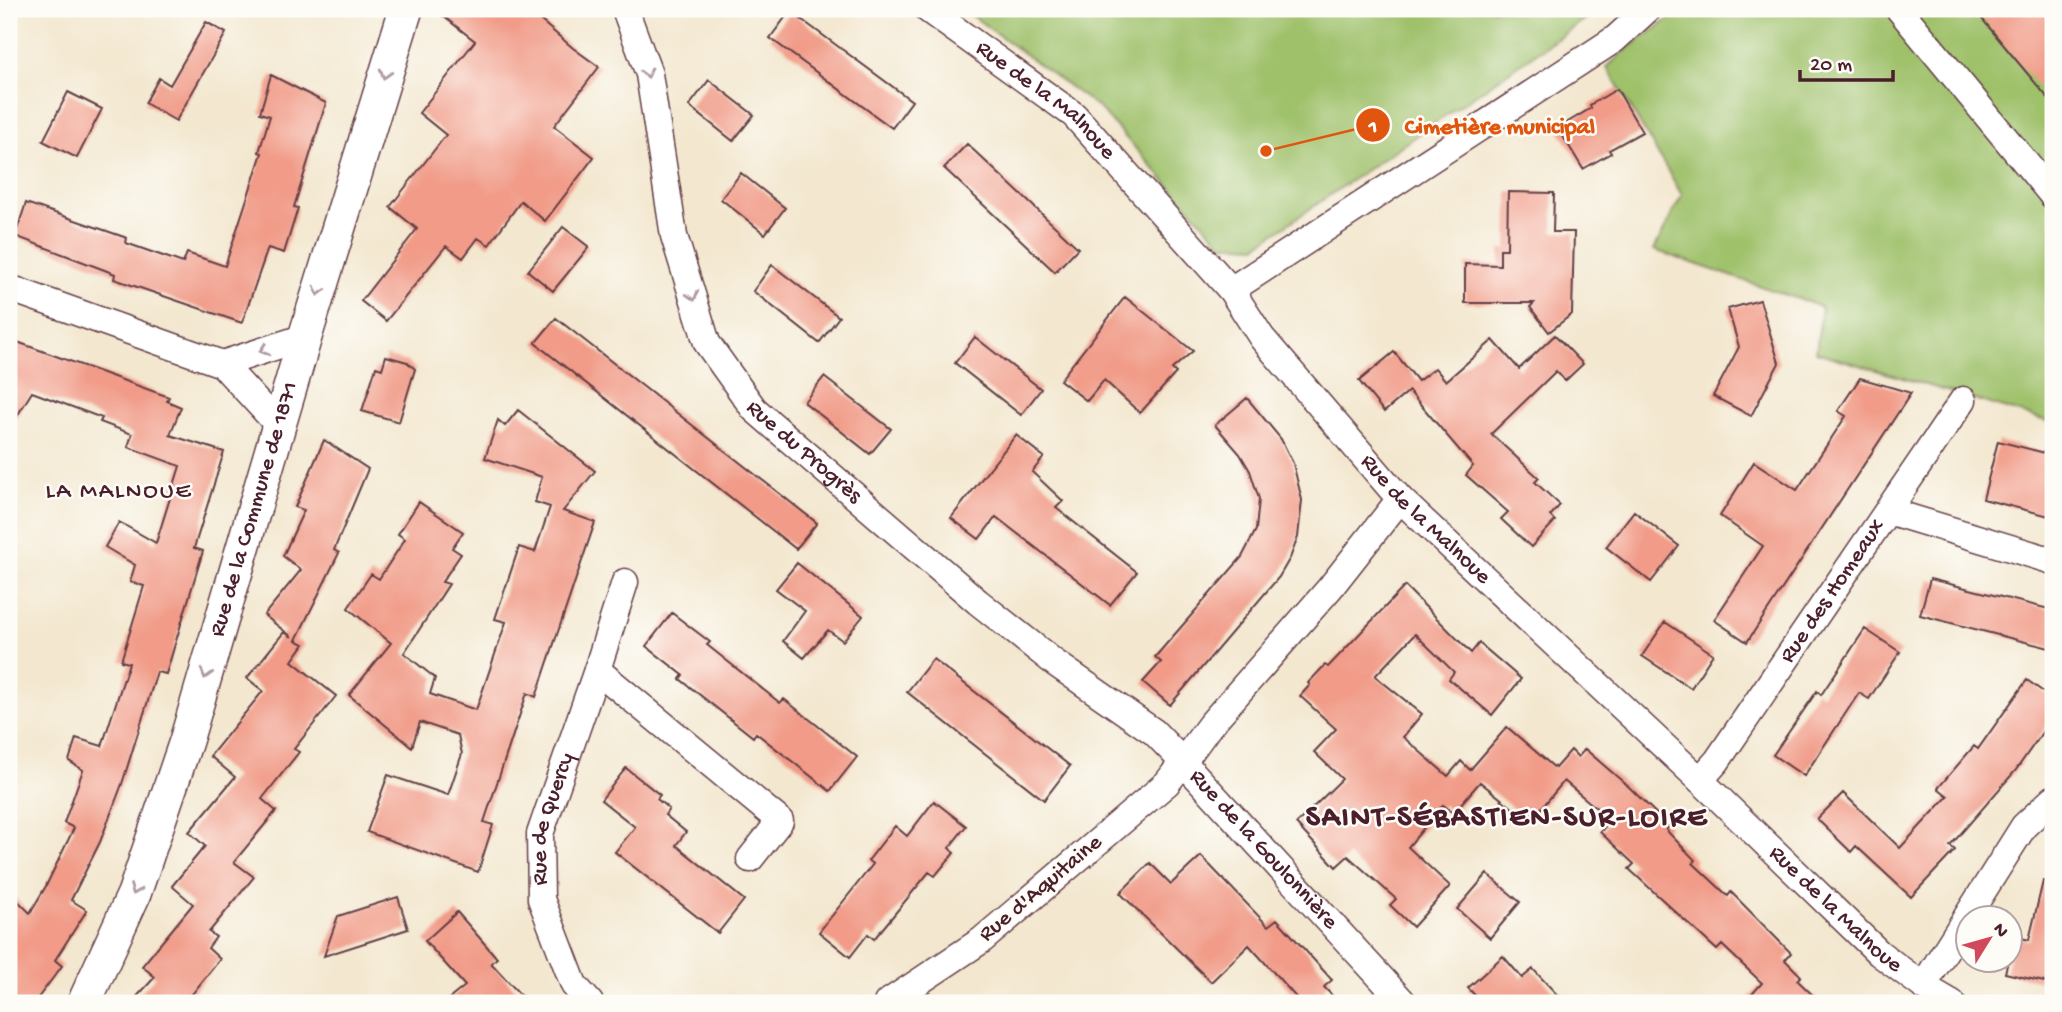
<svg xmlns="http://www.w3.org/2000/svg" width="2062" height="1012" font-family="'Gochi Hand',sans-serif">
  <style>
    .green { fill: #9fc16a; stroke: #74704a; stroke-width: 2 }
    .building { fill: #f19b88 }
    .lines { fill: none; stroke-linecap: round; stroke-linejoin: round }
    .minor-casing { stroke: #633d44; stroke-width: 29 }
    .tertiary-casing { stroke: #633d44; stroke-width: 36 }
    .minor { stroke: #fff; stroke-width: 26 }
    .tertiary { stroke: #fff; stroke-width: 33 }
    .oneway { stroke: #ae9aa0 }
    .labels { text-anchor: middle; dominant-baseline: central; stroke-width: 5; stroke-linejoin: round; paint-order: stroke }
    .street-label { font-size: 23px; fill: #4a1f2b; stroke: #fdfcf7 }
    .neighbourhood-label { font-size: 24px; letter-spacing: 2px; fill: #4a1f2b; stroke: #fdfcf7 }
    .district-label { font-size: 30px; font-weight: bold; letter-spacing: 2px; fill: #4a1f2b; stroke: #fdfcf7 }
    .leader { fill: none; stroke: #e0560e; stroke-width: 2.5 }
    .callout-dot { fill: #e0560e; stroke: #fdfcf7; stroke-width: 2.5 }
    .mark-label { font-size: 21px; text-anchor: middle; font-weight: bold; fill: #fff }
    .callout-label { font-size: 24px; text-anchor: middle; font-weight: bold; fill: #e0560e; stroke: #fdfcf7; stroke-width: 5; stroke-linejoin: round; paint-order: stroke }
  </style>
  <rect width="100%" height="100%" fill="#fdfcf7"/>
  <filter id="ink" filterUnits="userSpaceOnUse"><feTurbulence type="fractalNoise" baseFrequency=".0143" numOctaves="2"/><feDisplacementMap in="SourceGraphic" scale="14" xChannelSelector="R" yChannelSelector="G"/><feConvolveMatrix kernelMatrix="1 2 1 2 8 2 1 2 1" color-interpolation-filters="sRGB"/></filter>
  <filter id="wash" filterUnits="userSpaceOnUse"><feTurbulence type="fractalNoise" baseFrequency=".00686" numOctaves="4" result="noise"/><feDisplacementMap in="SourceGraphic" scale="28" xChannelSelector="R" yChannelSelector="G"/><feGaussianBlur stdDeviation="1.57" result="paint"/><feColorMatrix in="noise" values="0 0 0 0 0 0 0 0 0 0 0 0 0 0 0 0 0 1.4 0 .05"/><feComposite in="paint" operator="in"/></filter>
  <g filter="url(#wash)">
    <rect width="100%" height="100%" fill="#f3e7cf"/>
    <path class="green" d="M 963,9 L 1600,9 L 1256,246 L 1222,244 L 1100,109 Z
      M 1683,9 L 2053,9 L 2053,423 L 1816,352 L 1822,307 L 1654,250 L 1682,195 L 1607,67 L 1625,51 Z"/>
    <g id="blocks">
      <path class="building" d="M 434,9 L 527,9 L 573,48 L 599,67 L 554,126 L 594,157 L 545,221 L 521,201 L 489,245 L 478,238 L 463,258 L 446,246 L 386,321 L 361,301 L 417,229 L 390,207 L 446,135 L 419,113 L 475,41 Z
        M 1974,9 L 2053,9 L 2053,104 L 2011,54 Z
        M 790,11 L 912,101 L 892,128 L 770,38 Z
        M 206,22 L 226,33 L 176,121 L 145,103 L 159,78 L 170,85 Z
        M 271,75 L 326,103 L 294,207 L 298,208 L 284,253 L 268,248 L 242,323 L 114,279 L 115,274 L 15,236 L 26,203 L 127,238 L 126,243 L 183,263 L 187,253 L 225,266 L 262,153 L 259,152 L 270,116 L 260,113 Z
        M 709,80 L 754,115 L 733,141 L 689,106 Z
        M 1617,89 L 1642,132 L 1609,150 L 1611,153 L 1583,169 L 1558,128 L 1591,108 L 1590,105 Z
        M 68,92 L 102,109 L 77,158 L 43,141 Z
        M 967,144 L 1078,248 L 1055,272 L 944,168 Z
        M 741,173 L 785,208 L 765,234 L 721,199 Z
        M 1508,192 L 1554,193 L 1553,232 L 1574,232 L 1572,314 L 1549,332 L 1530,307 L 1534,303 L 1465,303 L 1465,264 L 1500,265 L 1500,249 L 1507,249 Z
        M 563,227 L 589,247 L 553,291 L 528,271 Z
        M 772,265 L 839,317 L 819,343 L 753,291 Z
        M 1125,297 L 1193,351 L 1172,369 L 1176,373 L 1140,413 L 1104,380 L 1087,401 L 1060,380 Z
        M 1760,300 L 1779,363 L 1751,416 L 1713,396 L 1739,347 L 1728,309 Z
        M 556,318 L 817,523 L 796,549 L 535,343 Z
        M 1555,335 L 1583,364 L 1565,381 L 1556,371 L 1491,434 L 1539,478 L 1535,482 L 1560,505 L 1550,516 L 1555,521 L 1531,547 L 1501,519 L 1508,512 L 1466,475 L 1473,466 L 1409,391 L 1384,412 L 1359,381 L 1394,352 L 1418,381 L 1435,368 L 1446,381 L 1493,340 L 1519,369 Z
        M 975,337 L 1041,389 L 1021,415 L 955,363 Z
        M 9,339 L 169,397 L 167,401 L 181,407 L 170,435 L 224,452 L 194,548 L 203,551 L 166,674 L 157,672 L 122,784 L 100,842 L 71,900 L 87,910 L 55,960 L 62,966 L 34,1003 L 9,1003 L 9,892 L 30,913 L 46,886 L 74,828 L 64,823 L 83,770 L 69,761 L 76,738 L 102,746 L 129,663 L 121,661 L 144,586 L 130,582 L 135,565 L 105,547 L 119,522 L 156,543 L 180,466 L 128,447 L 132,434 L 100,422 L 102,418 L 32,392 L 9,429 Z
        M 386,356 L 407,362 L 415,369 L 399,422 L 362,411 L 376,367 L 382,369 Z
        M 824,377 L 891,429 L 870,454 L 804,402 Z
        M 1860,378 L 1911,393 L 1747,642 L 1714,620 L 1763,546 L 1720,516 L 1754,462 L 1797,490 L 1846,416 L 1838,411 Z
        M 1247,398 L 1281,439 L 1293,463 L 1302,500 L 1298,537 L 1290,558 L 1279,577 L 1170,705 L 1143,682 L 1161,662 L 1155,657 L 1242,557 L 1256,530 L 1259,499 L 1250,471 L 1240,454 L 1215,425 Z
        M 518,410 L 595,471 L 563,511 L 595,522 L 536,697 L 527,693 L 484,822 L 493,825 L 478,872 L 367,832 L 388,775 L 448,795 L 462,754 L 458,735 L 420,722 L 412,747 L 349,695 L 391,643 L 348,608 L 371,574 L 379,579 L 405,539 L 398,534 L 419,502 L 463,532 L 452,548 L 461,554 L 442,582 L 449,584 L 404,653 L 435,678 L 430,694 L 476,710 L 506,622 L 495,619 L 519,547 L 535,552 L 550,507 L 535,502 L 542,477 L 485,458 L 498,420 L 505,426 Z
        M 1016,435 L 1044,457 L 1032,472 L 1063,501 L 1056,508 L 1137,572 L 1110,605 L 996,517 L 979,539 L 951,518 Z
        M 324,440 L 368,469 L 334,550 L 339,553 L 296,640 L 304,644 L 292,661 L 336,696 L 294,749 L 299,752 L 262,799 L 276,811 L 234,862 L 254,877 L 209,932 L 216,937 L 208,948 L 220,959 L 185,1003 L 131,1003 L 155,977 L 142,966 L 193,904 L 172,886 L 205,846 L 189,832 L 235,777 L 210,756 L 263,691 L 247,678 L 284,632 L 292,637 L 264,615 L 301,570 L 283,556 L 304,510 L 295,507 Z
        M 1998,441 L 2053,455 L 2053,517 L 1983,499 Z
        M 1634,511 L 1679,546 L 1651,582 L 1606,547 Z
        M 797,563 L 863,616 L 843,641 L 828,630 L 804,658 L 783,641 L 805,611 L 776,589 Z
        M 1930,579 L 2053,610 L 2053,649 L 1920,615 Z
        M 1405,586 L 1471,653 L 1479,643 L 1521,679 L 1492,715 L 1449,679 L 1454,672 L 1415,634 L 1375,676 L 1422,714 L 1403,737 L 1448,776 L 1461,761 L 1470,770 L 1507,727 L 1555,768 L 1571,750 L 1578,757 L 1585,749 L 1629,787 L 1669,826 L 1666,830 L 1695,860 L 1693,863 L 1728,896 L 1731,892 L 1791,953 L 1785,960 L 1801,976 L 1797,980 L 1821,1003 L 1744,1003 L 1762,983 L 1722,945 L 1717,950 L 1629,869 L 1634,864 L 1600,832 L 1611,820 L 1564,781 L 1530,822 L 1480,782 L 1453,813 L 1443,805 L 1408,847 L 1450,886 L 1413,927 L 1390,905 L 1396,899 L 1348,856 L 1336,867 L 1296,824 L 1342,779 L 1314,752 L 1336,729 L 1300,696 L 1310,685 L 1308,683 L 1325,665 L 1328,667 Z
        M 672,613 L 710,642 L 707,645 L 780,703 L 784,699 L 857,757 L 830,791 L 756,733 L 753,737 L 680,679 L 683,675 L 646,646 Z
        M 1665,622 L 1713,654 L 1691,688 L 1642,656 Z
        M 1865,629 L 1900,652 L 1869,699 L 1859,693 L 1804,776 L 1773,755 L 1817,691 L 1821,695 Z
        M 933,659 L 1070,766 L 1044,800 L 907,692 Z
        M 2027,680 L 2053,699 L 2053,717 L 2016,770 L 1950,846 L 1955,850 L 1911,897 L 1856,846 L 1851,852 L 1817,819 L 1843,793 L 1900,848 L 1948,796 L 1938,788 L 1974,746 L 1978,749 Z
        M 626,768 L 660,795 L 657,799 L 669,809 L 665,815 L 686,832 L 676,845 L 744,900 L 718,933 L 615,852 L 635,827 L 601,800 Z
        M 934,801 L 966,826 L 949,848 L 954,853 L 935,876 L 929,872 L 874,939 L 868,934 L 850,957 L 819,932 L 873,864 L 868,861 L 895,826 L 907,836 Z
        M 1201,856 L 1268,926 L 1277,919 L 1332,980 L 1324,987 L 1339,1003 L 1301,1003 L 1249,945 L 1211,982 L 1120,893 L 1150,863 L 1171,884 Z
        M 1487,874 L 1520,902 L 1490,938 L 1457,909 Z
        M 2043,881 L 2053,882 L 2053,984 L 2005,973 L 2014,936 L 2029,940 Z
        M 398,897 L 408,929 L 324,956 L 338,916 Z
        M 457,912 L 497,958 L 491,963 L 528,1003 L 444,1003 L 465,986 L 425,941 Z
        M 1503,956 L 1522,978 L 1533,969 L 1565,1003 L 1482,1003 L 1468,988 Z"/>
    </g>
  </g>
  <g filter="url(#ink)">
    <use href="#blocks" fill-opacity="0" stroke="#633d44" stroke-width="2"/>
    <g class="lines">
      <defs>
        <g id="minor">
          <path id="s1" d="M 625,9 L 649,74 L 674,236 L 707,343 L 754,409 L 978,602 L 1055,663 L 1154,732 L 1183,762 L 1167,783 L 982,940 L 887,1003"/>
          <path id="s2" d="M 927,9 L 1074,115 L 1231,290 L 1262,338 L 1400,499 L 1700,780 L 1879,953 L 1923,986 L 1952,1003"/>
          <path d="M 1899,9 L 2053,196"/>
          <path d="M 9,288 L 222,364 L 280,427"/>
          <path d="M 1231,290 L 1615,39 L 1648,9"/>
          <path d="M 222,364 L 305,337"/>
          <path id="s3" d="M 1400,499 L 1330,588 L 1210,725 L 1183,762 L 1404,1003"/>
          <path d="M 1888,511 L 2053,561"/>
          <path d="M 597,670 L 780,821 L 750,859"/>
          <path id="s4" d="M 1700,780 L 1717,761 L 1963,400"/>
          <path d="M 1923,986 L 2024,826 L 2053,799"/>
          <path id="s5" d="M 590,1003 L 574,985 L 541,899 L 540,834 L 597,670 L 625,582"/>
        </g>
        <g id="tertiary">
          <path id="s6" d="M 84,1003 L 134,894 L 186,741 L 305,337 L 406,9"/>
        </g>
      </defs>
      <use href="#minor" class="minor-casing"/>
      <use href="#tertiary" class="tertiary-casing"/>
      <use href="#minor" class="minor"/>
      <use href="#tertiary" class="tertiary"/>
    </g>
    <defs><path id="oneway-chevron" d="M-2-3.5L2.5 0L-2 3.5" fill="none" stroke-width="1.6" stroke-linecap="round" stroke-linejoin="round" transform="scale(1.75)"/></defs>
    <g class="oneway">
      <use href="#oneway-chevron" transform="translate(647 73) rotate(75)"/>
      <use href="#oneway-chevron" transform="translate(385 74) rotate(107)"/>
      <use href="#oneway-chevron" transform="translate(319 291) rotate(107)"/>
      <use href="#oneway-chevron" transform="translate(693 296) rotate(73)"/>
      <use href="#oneway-chevron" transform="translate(264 350) rotate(162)"/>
      <use href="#oneway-chevron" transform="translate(206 674) rotate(107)"/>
      <use href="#oneway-chevron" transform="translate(135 890) rotate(111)"/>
    </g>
  </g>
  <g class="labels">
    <g class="street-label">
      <text stroke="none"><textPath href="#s2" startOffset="150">Rue de la Malnoue</textPath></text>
      <text stroke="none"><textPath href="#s1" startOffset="492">Rue du Progrès</textPath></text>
      <text stroke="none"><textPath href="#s6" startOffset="523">Rue de la Commune de 1871</textPath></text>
      <text stroke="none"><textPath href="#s2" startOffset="718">Rue de la Malnoue</textPath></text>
      <text stroke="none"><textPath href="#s4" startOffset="231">Rue des Homeaux</textPath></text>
      <text stroke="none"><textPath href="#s5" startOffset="198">Rue de Quercy</textPath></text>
      <text stroke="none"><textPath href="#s3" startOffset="460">Rue de la Goulonnière</textPath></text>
      <text transform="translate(1041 889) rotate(-40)">Rue d'Aquitaine</text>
      <text stroke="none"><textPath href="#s2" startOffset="1284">Rue de la Malnoue</textPath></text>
    </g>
    <g class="neighbourhood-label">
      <text x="119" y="492">LA MALNOUE</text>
    </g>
    <g class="district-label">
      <text x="1507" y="819">SAINT-SÉBASTIEN-SUR-LOIRE</text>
    </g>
  </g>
  <path class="leader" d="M1266 151L1373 125"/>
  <g class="callout-dot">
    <circle cx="1266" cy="151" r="7"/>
    <circle cx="1373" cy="125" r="18"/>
  </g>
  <g class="mark-label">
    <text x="1373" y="132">1</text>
  </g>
  <g class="callout-label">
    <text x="1500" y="133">Cimetière municipal</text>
  </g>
  <rect width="2062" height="1012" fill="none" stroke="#fdfcf7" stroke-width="35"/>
  <g transform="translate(1989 939) rotate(53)"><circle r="33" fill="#fdfcf7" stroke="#b5a4a5" stroke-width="2"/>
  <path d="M0-5L12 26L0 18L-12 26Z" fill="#d1495b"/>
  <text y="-10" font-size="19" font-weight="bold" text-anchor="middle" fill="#4a1f2b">N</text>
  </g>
  <path d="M1800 70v10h93v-10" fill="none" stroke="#4a1f2b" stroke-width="3.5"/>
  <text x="1810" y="70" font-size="21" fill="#4a1f2b" stroke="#fdfcf7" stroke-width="5" paint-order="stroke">20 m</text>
</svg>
